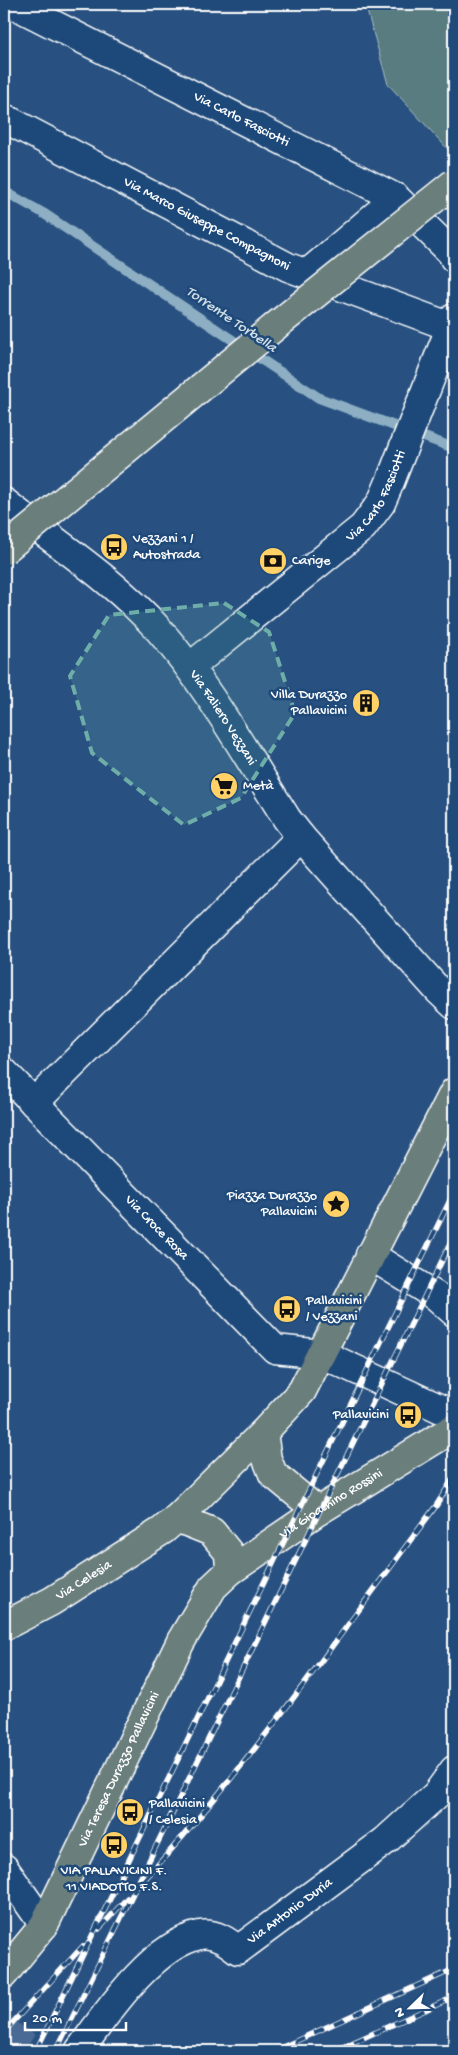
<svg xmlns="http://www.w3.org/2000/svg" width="458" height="2055" font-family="'Gochi Hand',sans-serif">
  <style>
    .green { fill: #587b80; stroke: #acbdc0 }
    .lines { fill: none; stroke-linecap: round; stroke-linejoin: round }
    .stream { stroke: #8eafc3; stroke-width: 10 }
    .minor-tunnel { stroke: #486b94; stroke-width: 28; stroke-dasharray: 28 14; stroke-linecap: butt }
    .minor-casing { stroke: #fff; stroke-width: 31 }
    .major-casing { stroke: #fff; stroke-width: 31 }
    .minor { stroke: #1f4a7a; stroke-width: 28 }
    .major { stroke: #6b7f7c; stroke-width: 28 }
    .rail-casing { stroke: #fff; stroke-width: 5.5 }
    .rail { stroke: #1f4a7a; stroke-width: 4; stroke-dasharray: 11; stroke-linecap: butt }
    .highway-bridge-casing { stroke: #fff; stroke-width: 31; stroke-linecap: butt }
    .highway-bridge { stroke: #6b7f7c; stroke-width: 28 }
    .marked { fill: #6fada8; fill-opacity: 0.2; stroke: #6fada8; stroke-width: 4; stroke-dasharray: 10 6; stroke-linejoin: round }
    .labels { text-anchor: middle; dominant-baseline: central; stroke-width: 5; stroke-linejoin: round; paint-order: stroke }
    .street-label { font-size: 14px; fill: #fff; stroke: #1f4a7a }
    .poi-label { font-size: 14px; fill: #fff; stroke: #1f4a7a; text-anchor: start }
    .water-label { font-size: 15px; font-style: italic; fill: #d0dee6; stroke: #1f4a7a }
  </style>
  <rect width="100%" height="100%" fill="#285181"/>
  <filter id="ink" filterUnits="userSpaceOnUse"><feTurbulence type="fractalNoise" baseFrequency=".02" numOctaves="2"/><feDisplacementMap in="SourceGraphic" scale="10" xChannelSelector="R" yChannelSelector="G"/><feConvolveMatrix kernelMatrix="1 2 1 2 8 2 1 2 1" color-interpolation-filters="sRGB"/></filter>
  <g filter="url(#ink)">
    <path class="green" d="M 365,4 L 454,4 L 454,156 L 388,84 Z"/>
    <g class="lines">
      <path class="stream" d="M 4,191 L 43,213 L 319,398 L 454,448"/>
      <path class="minor-tunnel" d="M 4,2031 L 35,2051"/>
      <defs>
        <g id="minor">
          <path id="s1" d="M 13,4 L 396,198 L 452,253 L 454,258"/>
          <path id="s2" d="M 4,118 L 288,267 L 307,274 L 396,198"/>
          <path d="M 310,275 L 454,328"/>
          <path id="s3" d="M 4,502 C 56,543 114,580 159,630 C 209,687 246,755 287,819 L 301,837 L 439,991 L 454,1005"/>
          <path id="s4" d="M 190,667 L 363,527 L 381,503 L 390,482 L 454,318"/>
          <path id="s5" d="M 4,1072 L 275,1349 L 322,1354 L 454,1415"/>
          <path d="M 34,1103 L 301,837"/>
          <path d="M 370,1255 L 436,1296 L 454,1312"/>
          <path d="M 4,1868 L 44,1925"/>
          <path id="s6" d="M 79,2051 C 106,2014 152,1945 200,1935 C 214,1932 227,1941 238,1950 L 385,1841 L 436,1795 L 454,1770"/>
        </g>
        <g id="major">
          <path d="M 263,1433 L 267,1459 L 273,1474 L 318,1511"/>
          <path d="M 177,1518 L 212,1532 L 229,1553 L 230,1571"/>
          <path id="s7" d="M 4,1626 L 52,1601 L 163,1530 L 177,1518 L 263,1433 L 302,1391 L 454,1092"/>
          <path id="s8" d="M 4,1974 L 44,1925 L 181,1641 L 213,1587 L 230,1571 L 318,1511 L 454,1428"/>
        </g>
      </defs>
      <use href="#minor" class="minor-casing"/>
      <use href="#major" class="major-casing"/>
      <use href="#minor" class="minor"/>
      <use href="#major" class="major"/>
      <defs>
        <path id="rail" d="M 144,1880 C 251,1764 341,1632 436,1506 L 454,1477
          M 99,1929 L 127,1898
          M 4,2032 L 83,1946
          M 36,2051 L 454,1192
          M 56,2051 L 454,1236
          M 274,2051 L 454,1969
          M 334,2051 L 454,1997"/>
      </defs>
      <use href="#rail" class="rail-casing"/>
      <use href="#rail" class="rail"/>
      <defs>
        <path id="highway-bridge" d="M 4,550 L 278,324 L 454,183"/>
      </defs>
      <use href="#highway-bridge" class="highway-bridge-casing"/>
      <use href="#highway-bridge" class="highway-bridge"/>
    </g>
  </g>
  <path class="marked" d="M 224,603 L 269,632 L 295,713 L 241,798 L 184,825 L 92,753 L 70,676 L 109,615 Z"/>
  <defs>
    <symbol id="bus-disc" viewBox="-11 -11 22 22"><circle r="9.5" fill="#ffd166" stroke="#1f4a7a"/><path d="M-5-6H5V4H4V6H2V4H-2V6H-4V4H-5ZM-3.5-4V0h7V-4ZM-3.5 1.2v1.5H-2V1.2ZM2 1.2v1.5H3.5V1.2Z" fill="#111"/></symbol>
    <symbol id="bank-disc" viewBox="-11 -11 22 22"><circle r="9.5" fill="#ffd166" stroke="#1f4a7a"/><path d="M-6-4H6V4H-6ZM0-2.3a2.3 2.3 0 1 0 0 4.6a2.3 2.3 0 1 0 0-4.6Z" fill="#111"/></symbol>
    <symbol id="building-disc" viewBox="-11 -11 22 22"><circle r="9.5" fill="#ffd166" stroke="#1f4a7a"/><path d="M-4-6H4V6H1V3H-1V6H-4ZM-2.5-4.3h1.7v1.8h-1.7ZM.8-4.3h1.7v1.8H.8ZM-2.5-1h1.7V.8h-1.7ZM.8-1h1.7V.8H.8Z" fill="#111"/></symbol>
    <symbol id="supermarket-disc" viewBox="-11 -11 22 22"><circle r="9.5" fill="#ffd166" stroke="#1f4a7a"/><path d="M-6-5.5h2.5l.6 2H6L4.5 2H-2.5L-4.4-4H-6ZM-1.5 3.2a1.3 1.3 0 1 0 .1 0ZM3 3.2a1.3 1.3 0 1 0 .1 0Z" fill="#111"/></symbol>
    <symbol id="sight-disc" viewBox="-11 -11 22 22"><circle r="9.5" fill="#ffd166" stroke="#1f4a7a"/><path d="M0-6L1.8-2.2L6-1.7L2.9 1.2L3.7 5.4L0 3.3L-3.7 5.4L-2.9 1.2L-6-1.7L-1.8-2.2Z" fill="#111"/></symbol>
  </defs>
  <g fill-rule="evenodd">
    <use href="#bus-disc" x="98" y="531" width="32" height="32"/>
    <use href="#bank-disc" x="257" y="545" width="32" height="32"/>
    <use href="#building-disc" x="350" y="687" width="32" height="32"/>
    <use href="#supermarket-disc" x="208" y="770" width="32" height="32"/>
    <use href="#sight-disc" x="320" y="1188" width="32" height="32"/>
    <use href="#bus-disc" x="271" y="1293" width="32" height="32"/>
    <use href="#bus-disc" x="392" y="1399" width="32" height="32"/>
    <use href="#bus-disc" x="114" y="1796" width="32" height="32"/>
    <use href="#bus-disc" x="98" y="1829" width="32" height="32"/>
  </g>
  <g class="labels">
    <g class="street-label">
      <text stroke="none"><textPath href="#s1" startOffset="256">Via Carlo Fasciotti</textPath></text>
      <text stroke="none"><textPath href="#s2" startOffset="229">Via Marco Giuseppe Compagnoni</textPath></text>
      <text stroke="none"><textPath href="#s4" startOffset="256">Via Carlo Fasciotti</textPath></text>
      <text stroke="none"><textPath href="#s3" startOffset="310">Via Faliero Vezzani</textPath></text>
      <text stroke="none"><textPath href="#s5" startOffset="218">Via Croce Rosa</textPath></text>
      <text stroke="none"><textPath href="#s8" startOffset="586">Via Gioachino Rossini</textPath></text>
      <text stroke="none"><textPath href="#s7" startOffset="92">Via Celesia</textPath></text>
      <text stroke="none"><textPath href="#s8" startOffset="236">Via Teresa Durazzo Pallavicini</textPath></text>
      <text stroke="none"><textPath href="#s6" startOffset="278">Via Antonio Duria</textPath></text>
    </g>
    <g class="poi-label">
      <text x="133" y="539">Vezzani 1 /<tspan x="133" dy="16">Autostrada</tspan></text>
      <text x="292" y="561">Carige</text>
      <text x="347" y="695" text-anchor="end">Villa Durazzo<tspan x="347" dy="16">Pallavicini</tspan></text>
      <text x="243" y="786">Metà</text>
      <text x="317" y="1196" text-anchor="end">Piazza Durazzo<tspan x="317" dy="16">Pallavicini</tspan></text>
      <text x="306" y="1301">Pallavicini<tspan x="306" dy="16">/ Vezzani</tspan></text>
      <text x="389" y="1415" text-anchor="end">Pallavicini</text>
      <text x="149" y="1804">Pallavicini<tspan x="149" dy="16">/ Celesia</tspan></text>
      <text x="114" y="1871" text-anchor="middle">VIA PALLAVICINI F.<tspan x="114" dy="16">11 VIADOTTO F.S.</tspan></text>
    </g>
    <g class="water-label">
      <text transform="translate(231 320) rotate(34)">Torrente Torbella</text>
    </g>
  </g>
  <rect width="458" height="2055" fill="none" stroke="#1f4a7a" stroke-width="20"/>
  <rect x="10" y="10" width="438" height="2035" fill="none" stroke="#fff" stroke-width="2" filter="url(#ink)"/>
  <g transform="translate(410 2008) rotate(247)" stroke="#1f4a7a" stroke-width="4" paint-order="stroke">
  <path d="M0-4L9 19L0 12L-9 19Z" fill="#ffffff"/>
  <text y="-8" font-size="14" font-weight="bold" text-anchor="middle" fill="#ffffff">N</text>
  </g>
  <path d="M25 2022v8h101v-8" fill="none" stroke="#ffffff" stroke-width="2.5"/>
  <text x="32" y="2022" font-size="15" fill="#ffffff" stroke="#1f4a7a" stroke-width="4" paint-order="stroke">20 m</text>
</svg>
